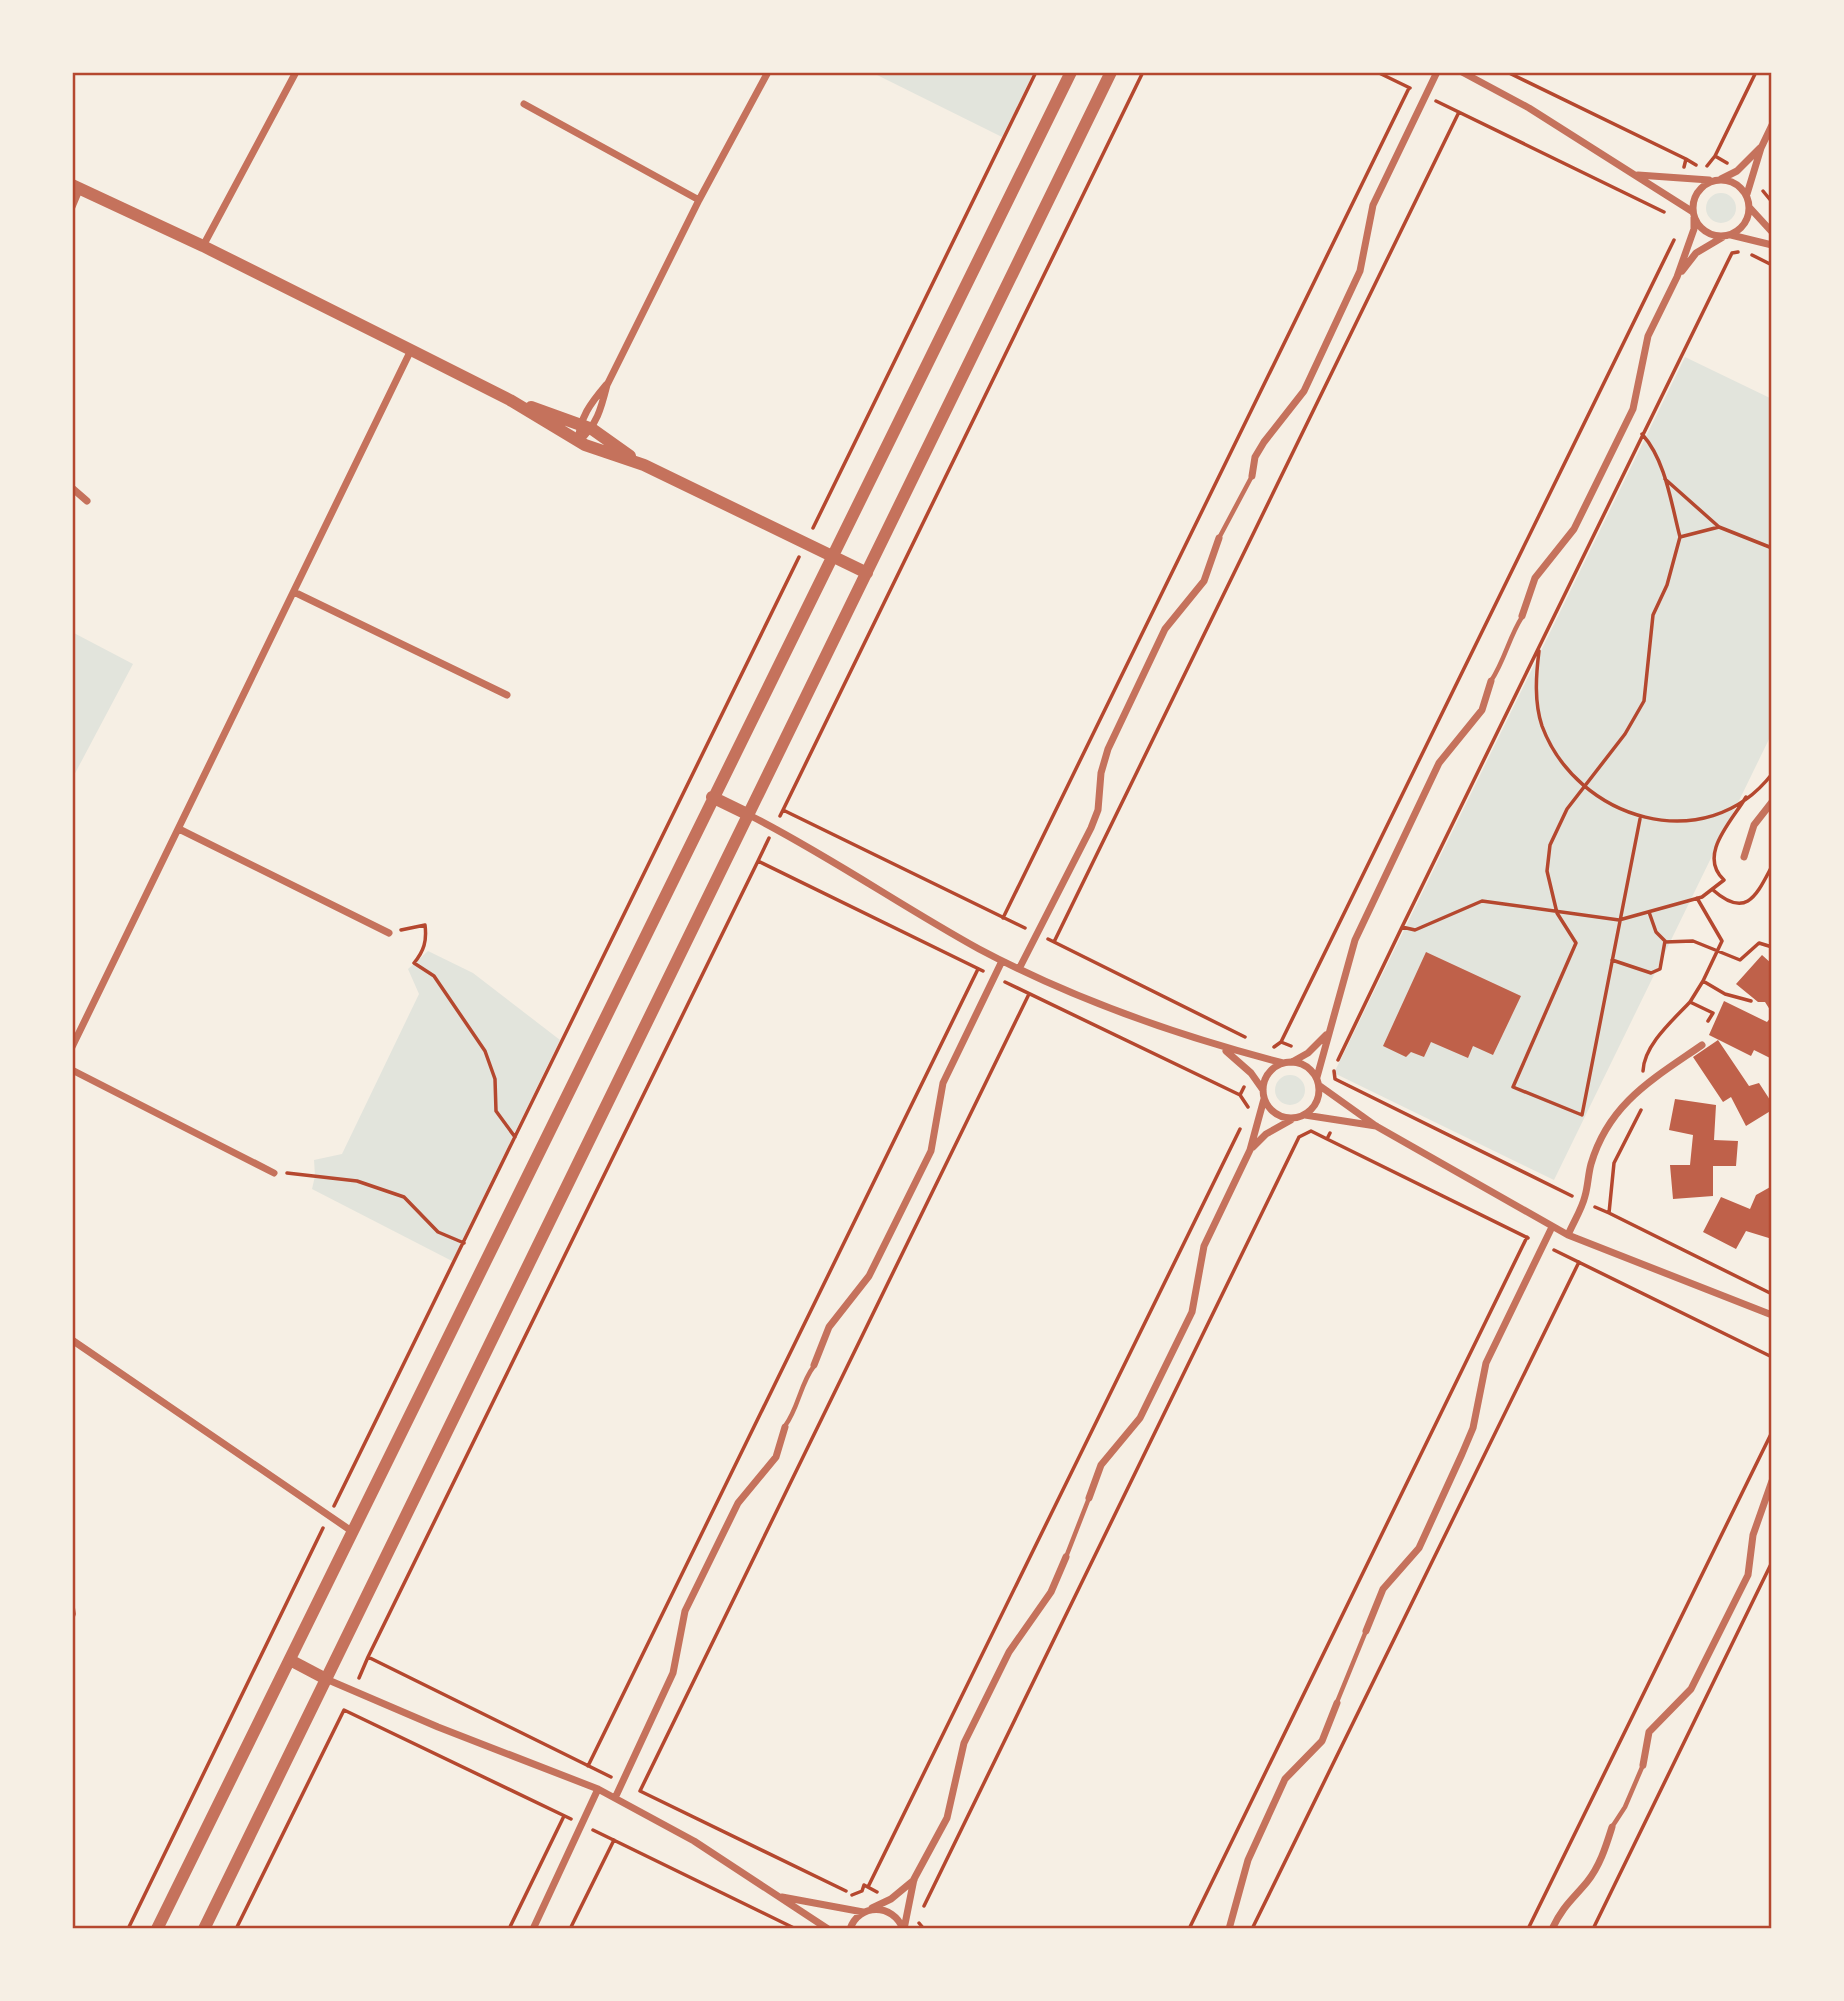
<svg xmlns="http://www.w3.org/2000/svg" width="1844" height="2001" font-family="'Fira Sans',sans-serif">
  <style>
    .green { fill: #e2e4dc }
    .building { fill: #bf614a }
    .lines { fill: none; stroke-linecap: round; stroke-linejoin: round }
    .path { stroke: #b5482f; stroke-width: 3.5 }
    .service { stroke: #c5725c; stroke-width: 4.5 }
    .minor { stroke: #c5725c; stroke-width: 7 }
    .tertiary { stroke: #c5725c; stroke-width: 12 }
    .neatline { fill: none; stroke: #b5482f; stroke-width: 2.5 }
  </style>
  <rect width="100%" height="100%" fill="#f6efe4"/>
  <path class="green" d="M 871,72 L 1034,72 L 1002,137 Z
    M1706 208a15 15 0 1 1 30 0a15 15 0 1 1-30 0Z
    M 1685,357 L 1772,399 L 1772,733 L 1554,1180 L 1334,1073 Z
    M 72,632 L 133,664 L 72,779 Z
    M 428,951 L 473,973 L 560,1040 L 452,1261 L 312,1189 L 315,1176 L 314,1160 L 342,1154 L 419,994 L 408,969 Z
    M1275 1090a15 15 0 1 1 30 0a15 15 0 1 1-30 0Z"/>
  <path class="building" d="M 1426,952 L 1521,996 L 1493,1055 L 1473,1046 L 1468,1058 L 1431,1042 L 1424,1057 L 1411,1052 L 1406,1057 L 1383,1046 Z
    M 1762,955 L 1772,964 L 1772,1013 L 1765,1002 L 1758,1002 L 1736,984 Z
    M 1724,1001 L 1767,1022 L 1772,1016 L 1772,1059 L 1754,1050 L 1751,1056 L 1709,1035 Z
    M 1718,1040 L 1749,1086 L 1759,1083 L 1772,1103 L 1772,1110 L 1746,1126 L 1731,1097 L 1723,1102 L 1693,1057 Z
    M 1675,1099 L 1716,1105 L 1714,1140 L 1738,1141 L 1736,1166 L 1713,1166 L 1713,1196 L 1673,1199 L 1670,1165 L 1690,1165 L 1693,1135 L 1669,1130 Z
    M 1772,1186 L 1772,1239 L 1746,1231 L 1736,1249 L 1703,1232 L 1721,1197 L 1750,1209 L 1756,1195 Z"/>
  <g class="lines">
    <path class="path" d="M 1377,72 L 1410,88
      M 1507,72 L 1686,159
      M 1436,101 L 1664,212
      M 1715,156 L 1756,72
      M 1707,166 L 1715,156 L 1727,163
      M 1684,167 L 1686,159 L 1696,165
      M 1763,191 L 1772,202
      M 1752,255 L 1772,265
      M 1642,434 C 1666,461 1671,503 1680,537
      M 1665,479 L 1719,527 L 1772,548
      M 813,528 L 1036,72
      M 1539,651 C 1536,675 1534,702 1542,726 C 1577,820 1706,859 1772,774
      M 783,810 L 1143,72
      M 780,816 L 783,810 L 1025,928
      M 1640,819 L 1582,1115 L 1513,1087 L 1576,943 L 1557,913 L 1547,871 L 1550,845 L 1567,809 L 1625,734 L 1644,701 L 1653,615 L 1667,585 L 1680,537 L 1719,527
      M 769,838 L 758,861 L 983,971
      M 1713,890 C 1747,920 1757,894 1772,866
      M 1697,898 L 1722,941 L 1703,981 L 1725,994 L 1751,1001
      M 1003,918 L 1409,88
      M 1402,927 L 1728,261 L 1732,253 L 1738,252
      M 401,930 L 425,925 C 427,941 424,951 414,963 L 434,976 L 485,1051 L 495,1079 L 496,1111 L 515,1137
      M 1048,939 L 1245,1037
      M 1054,942 L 1459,112
      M 1665,942 L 1693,941 L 1740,960 L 1759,943 L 1772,947
      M 1612,960 L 1651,973 L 1660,969 L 1665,941 L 1656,932 L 1649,912
      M 1703,981 L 1690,1002 L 1713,1013 L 1708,1021
      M 1005,982 L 1240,1095
      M 1281,1042 L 1674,240
      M 1274,1047 L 1281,1042 L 1291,1046
      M 1338,1060 L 1402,927 L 1415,930 L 1482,901 L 1619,920 L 1702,897 L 1724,880 C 1697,855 1732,821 1746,797
      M 1334,1071 L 1335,1079 L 1572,1196
      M 1643,1071 C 1644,1045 1673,1020 1690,1002
      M 1244,1087 L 1240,1095 L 1248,1107
      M 1641,1110 L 1614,1163 L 1609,1213 L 1772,1294
      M 1330,1133 L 1327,1139 L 1528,1238
      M 1299,1137 L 1311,1131 L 1327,1139
      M 287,1173 L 357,1181 L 404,1197 L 438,1232 L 464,1243
      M 1595,1207 L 1609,1213
      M 1554,1250 L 1772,1357
      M 334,1506 L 799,557
      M 72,1598 L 74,1614 L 72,1621
      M 368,1657 L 758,861
      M 359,1678 L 368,1657 L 611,1777
      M 588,1766 L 978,969
      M 640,1791 L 1029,994
      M 640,1791 L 846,1891
      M 593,1830 L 796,1929
      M 868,1887 L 1240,1129
      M 852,1895 L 862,1891 L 864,1885 L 877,1892
      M 924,1906 L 1299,1137
      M 919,1923 L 924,1929
      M 128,1929 L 323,1528
      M 236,1929 L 344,1710 L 571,1819
      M 509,1929 L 564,1816
      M 570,1929 L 614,1840
      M 1189,1929 L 1527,1237
      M 1252,1929 L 1579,1262
      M 1528,1929 L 1772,1432
      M 1593,1929 L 1772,1562"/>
    <path class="service" d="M 1219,538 L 1252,476
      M 1491,681 C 1505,660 1509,637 1522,617
      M 785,1426 C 799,1407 800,1384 814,1366
      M 1066,1557 L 1089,1498
      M 1337,1702 L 1366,1631
      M 1612,1827 L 1625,1807 L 1643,1765"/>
    <path class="minor" d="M 1462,72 L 1529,108 L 1693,212
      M 524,104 L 699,200
      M 1638,175 L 1709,180
      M 1721,179 L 1737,171 L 1760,148
      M1693 208a28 28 0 1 1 56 0a28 28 0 1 1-56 0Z
      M 1747,194 L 1761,148 L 1772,125
      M 72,207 L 80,188
      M 1750,208 L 1772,232
      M 1731,235 L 1772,245
      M 203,246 L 296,72
      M 1682,271 L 1696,253 L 1723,237
      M 578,442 C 597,425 601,409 607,385 L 699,200 L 768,72
      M 578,442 C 580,417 590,404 606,385
      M 1252,476 L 1255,457 L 1264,442 L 1304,391 L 1360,271 L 1373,205 L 1437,72
      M 72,488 L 87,501
      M 294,592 L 507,695
      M 1522,616 L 1535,578 L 1574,529 L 1633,409 L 1648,336 L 1677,277 L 1694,229 L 1694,217
      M 749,815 C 828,855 901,906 979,949 C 1075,1000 1179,1036 1283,1063
      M 179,829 L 389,933
      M 1744,857 L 1754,825 L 1772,802
      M 1019,969 L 1091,828 L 1098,810 L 1101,773 L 1108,749 L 1165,629 L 1204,581 L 1219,538
      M 72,1047 L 411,350
      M 1226,1051 L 1251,1073 L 1263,1090
      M1263 1090a28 28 0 1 1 56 0a28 28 0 1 1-56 0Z
      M 1292,1062 L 1308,1053 L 1326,1035
      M 72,1070 L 274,1173
      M 1317,1077 L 1355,940 L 1439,763 L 1482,710 L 1491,681
      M 1320,1086 L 1376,1126 L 1568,1235 L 1772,1315
      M 1305,1115 L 1376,1126
      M 1253,1147 L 1266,1134 L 1291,1120
      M 1568,1235 C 1573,1223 1582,1209 1585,1196 C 1588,1186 1588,1175 1591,1164 C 1609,1103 1653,1079 1702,1045
      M 72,1340 L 353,1532
      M 814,1365 L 829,1327 L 869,1276 L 931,1151 L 943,1083 L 1002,961
      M 1089,1498 L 1101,1465 L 1140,1418 L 1192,1312 L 1204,1246 L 1250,1150 L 1264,1099
      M 1366,1631 L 1383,1589 L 1419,1548 L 1462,1454 L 1473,1428 L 1486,1363 L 1552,1227
      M 326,1679 L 438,1727 L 598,1789 L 694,1841 L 828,1929
      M 1643,1765 L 1649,1732 L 1691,1689 L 1748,1575 L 1753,1535 L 1772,1481
      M 615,1798 L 673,1673 L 685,1611 L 738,1503 L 776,1457 L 785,1427
      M 782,1897 L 863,1912
      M 872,1908 L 891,1899 L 914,1880
      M 533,1929 L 598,1789
      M 850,1929 C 859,1903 893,1903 903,1929
      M 904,1929 L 914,1879 L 947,1818 L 964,1743 L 1009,1652 L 1051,1592 L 1066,1557
      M 1229,1929 L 1248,1860 L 1285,1779 L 1322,1741 L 1337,1703
      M 1552,1929 C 1563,1906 1572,1900 1587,1882 C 1600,1866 1606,1846 1612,1827"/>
    <path class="tertiary" d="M 72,185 L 203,246 L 411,350 L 510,400 L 585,445 L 644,465 L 867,573
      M 531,407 L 592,429 L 630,456
      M 712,797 L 749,815
      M 290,1660 L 326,1679
      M 157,1929 L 1071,72
      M 204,1929 L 1111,72"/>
  </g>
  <rect width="1844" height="2001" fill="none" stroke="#f6efe4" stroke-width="147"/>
  <rect x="74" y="74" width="1696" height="1853" class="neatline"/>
</svg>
